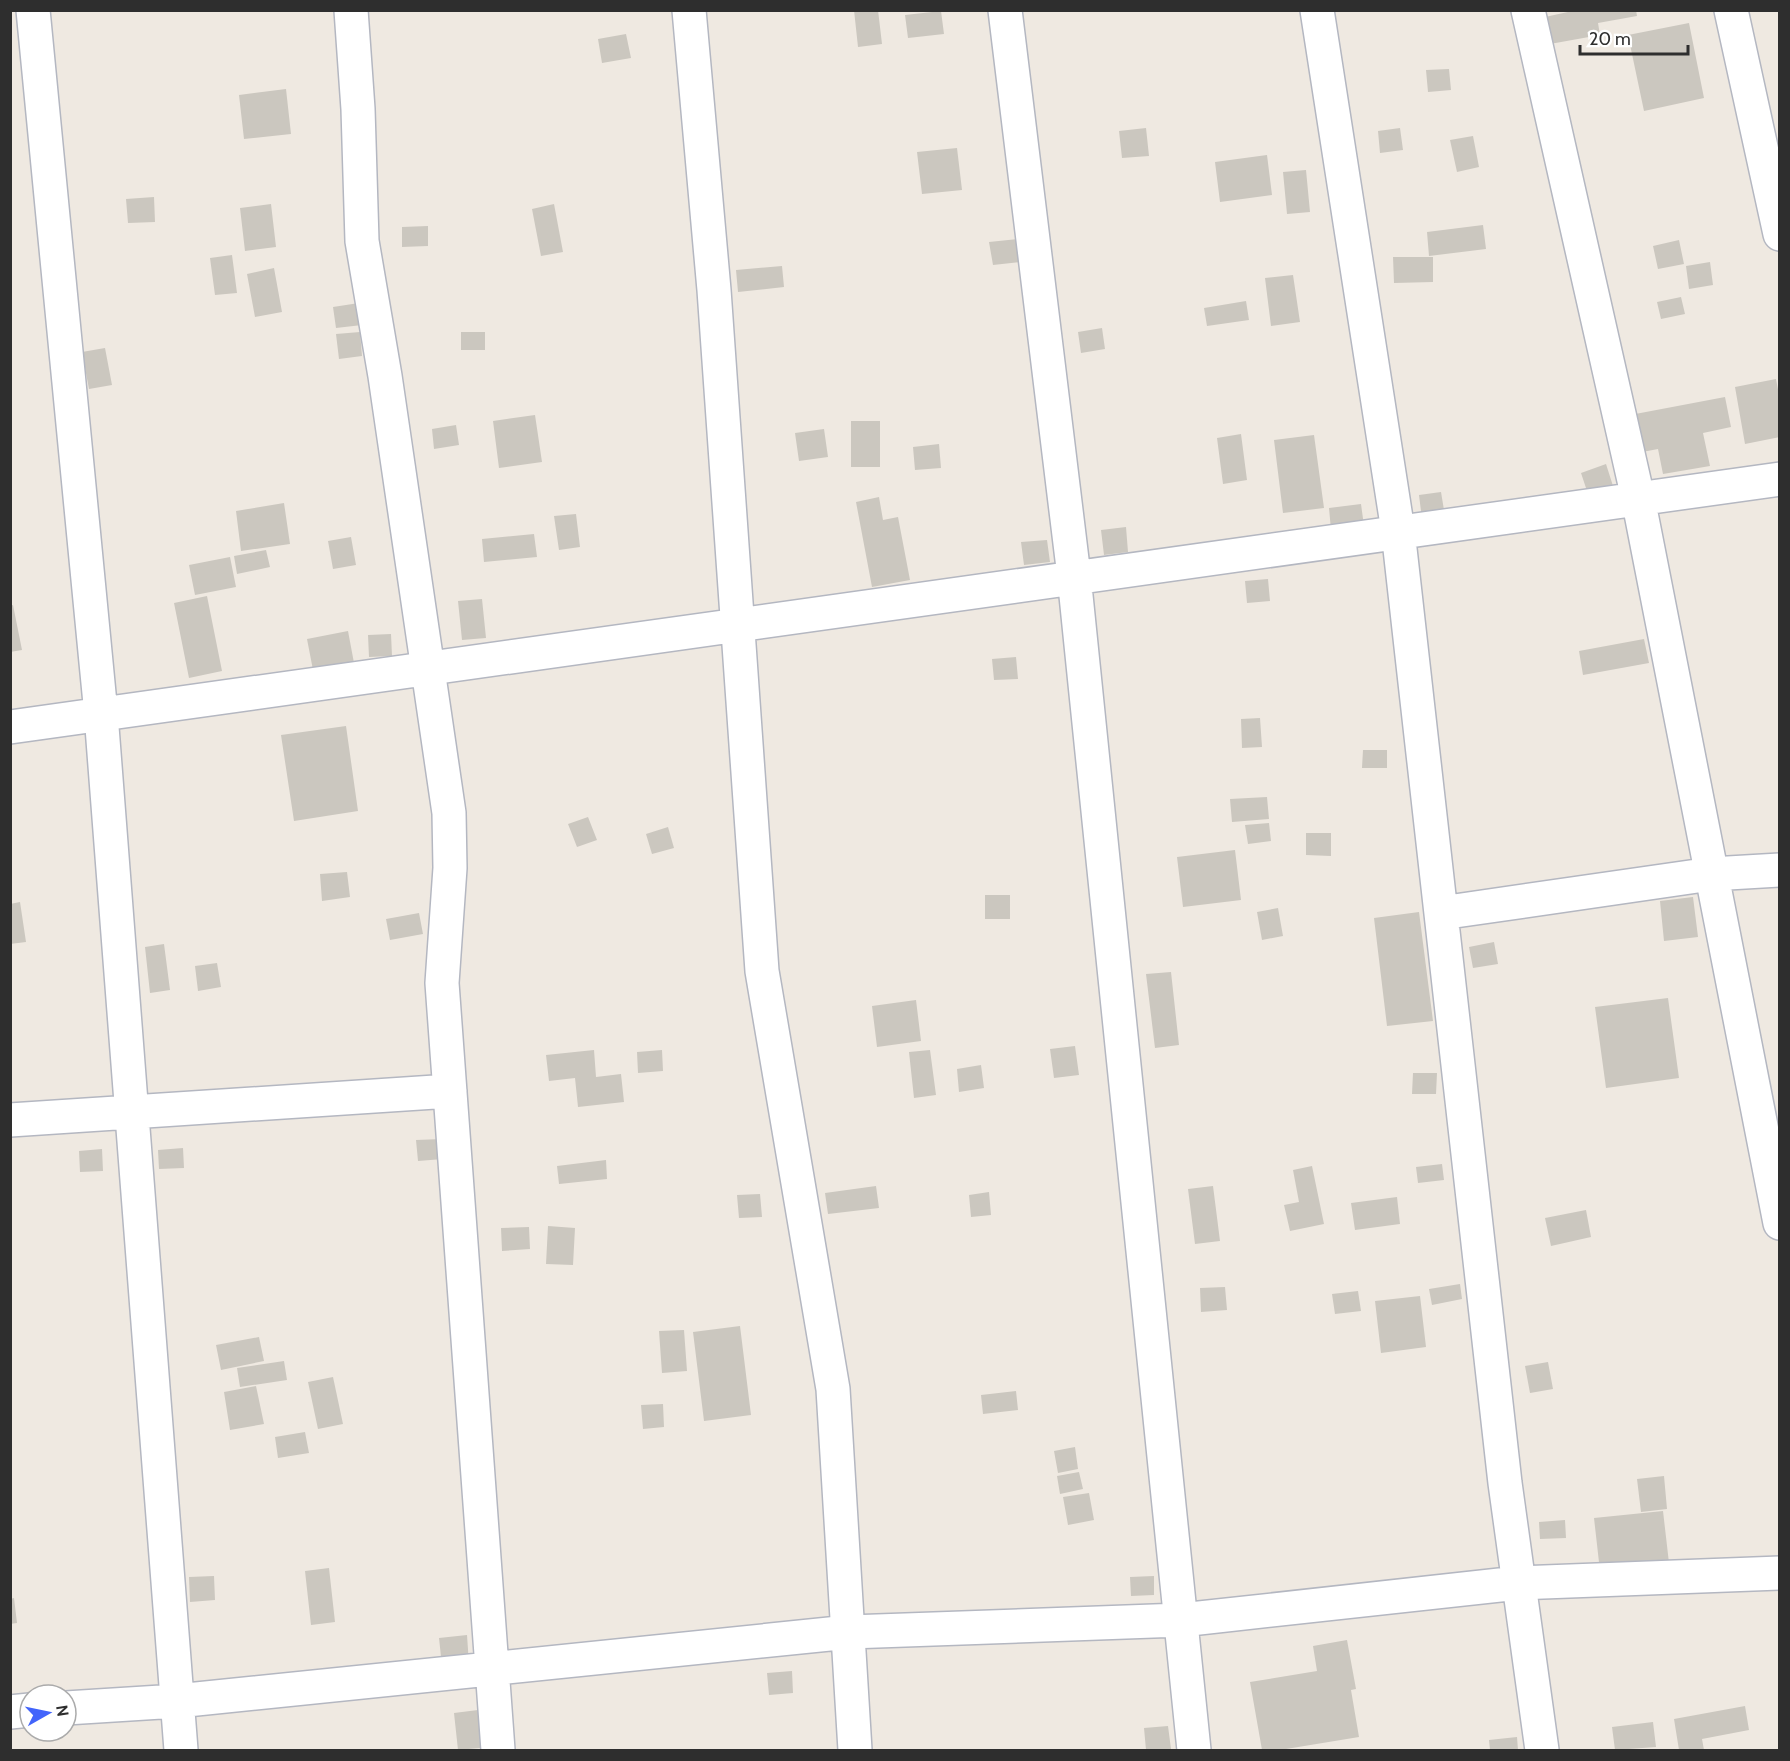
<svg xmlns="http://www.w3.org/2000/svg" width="1790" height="1761" font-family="Cabin,sans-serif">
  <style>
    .building { fill: #cbc7bf }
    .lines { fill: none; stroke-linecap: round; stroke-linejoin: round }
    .minor-casing { stroke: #b4b7c1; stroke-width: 36 }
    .minor { stroke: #fff; stroke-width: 33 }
  </style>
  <rect width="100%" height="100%" fill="#efe9e1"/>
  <path class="building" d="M 854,10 L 878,10 L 882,44 L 858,47 Z
    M 1577,10 L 1636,10 L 1637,16 L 1598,23 L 1600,35 L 1550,44 L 1545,17 Z
    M 941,11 L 944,34 L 908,38 L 905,15 Z
    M 1689,23 L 1704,98 L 1644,111 L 1628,35 Z
    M 626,34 L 631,58 L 602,63 L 598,39 Z
    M 1449,69 L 1451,90 L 1428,92 L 1426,70 Z
    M 286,89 L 291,134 L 244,139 L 239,95 Z
    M 1146,128 L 1149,156 L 1122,158 L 1119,131 Z
    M 1400,128 L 1403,150 L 1380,153 L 1378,131 Z
    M 1473,136 L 1479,167 L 1457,172 L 1450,140 Z
    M 957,148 L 962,190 L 922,194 L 917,152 Z
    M 1267,155 L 1272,195 L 1220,202 L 1215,162 Z
    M 1306,170 L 1310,212 L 1287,214 L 1283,172 Z
    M 154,197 L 155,222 L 128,223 L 126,199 Z
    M 271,204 L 276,247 L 245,251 L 240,208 Z
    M 554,204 L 563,252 L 541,256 L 532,209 Z
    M 1483,225 L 1486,249 L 1429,256 L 1427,232 Z
    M 428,226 L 428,246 L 402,247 L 402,227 Z
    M 1018,239 L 1020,262 L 993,265 L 989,242 Z
    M 1679,240 L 1684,264 L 1658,269 L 1653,246 Z
    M 232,255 L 237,293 L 215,295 L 210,258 Z
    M 1393,257 L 1433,257 L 1433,282 L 1394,283 Z
    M 1710,262 L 1713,285 L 1689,289 L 1686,266 Z
    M 782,266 L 784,287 L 738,292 L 736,270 Z
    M 274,268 L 282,312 L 255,317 L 247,274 Z
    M 1293,275 L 1300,322 L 1271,326 L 1265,278 Z
    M 1681,297 L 1685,314 L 1661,319 L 1657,302 Z
    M 1246,301 L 1249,320 L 1207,326 L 1204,308 Z
    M 359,303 L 362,325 L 336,328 L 333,307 Z
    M 1102,328 L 1105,349 L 1081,353 L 1078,332 Z
    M 360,332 L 362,356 L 339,359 L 336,334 Z
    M 461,332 L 485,332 L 485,350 L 461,350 Z
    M 105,348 L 112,385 L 89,389 L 82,352 Z
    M 1776,379 L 1780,400 L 1780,437 L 1745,444 L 1735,387 Z
    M 1725,397 L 1731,427 L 1703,433 L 1710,466 L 1663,474 L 1658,449 L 1637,453 L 1630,415 Z
    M 535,415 L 542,462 L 499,468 L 493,421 Z
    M 851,421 L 880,421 L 880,467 L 851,467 Z
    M 456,425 L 459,445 L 434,449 L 432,429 Z
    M 824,429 L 828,457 L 799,461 L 795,433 Z
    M 1241,434 L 1247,480 L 1223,484 L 1217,438 Z
    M 1314,435 L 1324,508 L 1283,513 L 1274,440 Z
    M 939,444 L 941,468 L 915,470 L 913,447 Z
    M 1606,464 L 1613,486 L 1588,494 L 1581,473 Z
    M 1441,492 L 1445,516 L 1422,519 L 1419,495 Z
    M 879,497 L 883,520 L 898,517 L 910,580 L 872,587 L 856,502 Z
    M 284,503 L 290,544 L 241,551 L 236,511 Z
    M 1361,504 L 1364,526 L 1331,530 L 1329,508 Z
    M 576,514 L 580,547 L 559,550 L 554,516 Z
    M 1126,527 L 1128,552 L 1104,555 L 1101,530 Z
    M 534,534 L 537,557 L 484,562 L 482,539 Z
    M 351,537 L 356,565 L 333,569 L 328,541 Z
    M 1047,540 L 1050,562 L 1024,565 L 1021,542 Z
    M 266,550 L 270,567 L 237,574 L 234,556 Z
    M 230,557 L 236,587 L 195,595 L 189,565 Z
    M 1268,579 L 1270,601 L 1247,603 L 1245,581 Z
    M 207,596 L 222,671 L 189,678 L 174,603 Z
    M 482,599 L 486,638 L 462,640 L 458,601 Z
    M 13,605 L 22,650 L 10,652 L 10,606 Z
    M 348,631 L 354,663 L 313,670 L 307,639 Z
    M 391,634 L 392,656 L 369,657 L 368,635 Z
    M 1644,639 L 1649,663 L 1583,675 L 1579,651 Z
    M 1016,657 L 1018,679 L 994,680 L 992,659 Z
    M 1260,718 L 1262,747 L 1242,748 L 1241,719 Z
    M 346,726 L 358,811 L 294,821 L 281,735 Z
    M 1363,750 L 1387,750 L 1387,768 L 1362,768 Z
    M 1267,797 L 1269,819 L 1232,822 L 1230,799 Z
    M 588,817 L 597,840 L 577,847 L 568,824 Z
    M 1269,823 L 1271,841 L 1248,844 L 1245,825 Z
    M 668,827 L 674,848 L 652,854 L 646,834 Z
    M 1306,833 L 1331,833 L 1331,856 L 1306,855 Z
    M 1235,850 L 1241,900 L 1183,907 L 1177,857 Z
    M 347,872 L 350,897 L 322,901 L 320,874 Z
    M 985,895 L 1010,895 L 1010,919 L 985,919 Z
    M 1693,897 L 1698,937 L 1664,941 L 1660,901 Z
    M 20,902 L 26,942 L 10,944 L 10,904 Z
    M 1278,908 L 1283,936 L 1262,940 L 1257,912 Z
    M 1419,912 L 1433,1021 L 1387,1026 L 1374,918 Z
    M 419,913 L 423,934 L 390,940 L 386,919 Z
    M 1494,942 L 1498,964 L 1473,968 L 1469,947 Z
    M 164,944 L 170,990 L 150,993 L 145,947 Z
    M 217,963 L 221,987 L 198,991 L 195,966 Z
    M 1171,972 L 1179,1045 L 1155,1048 L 1146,974 Z
    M 1668,998 L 1679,1078 L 1606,1088 L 1595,1007 Z
    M 916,1000 L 921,1041 L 877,1047 L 872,1006 Z
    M 1075,1046 L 1079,1075 L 1054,1078 L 1050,1049 Z
    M 594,1050 L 596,1077 L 621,1074 L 624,1102 L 578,1107 L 575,1078 L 549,1081 L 546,1055 Z
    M 662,1050 L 663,1071 L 638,1073 L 637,1052 Z
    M 930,1050 L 936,1095 L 914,1098 L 909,1052 Z
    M 981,1065 L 984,1088 L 959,1092 L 957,1069 Z
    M 1413,1073 L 1437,1073 L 1436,1094 L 1412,1094 Z
    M 442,1139 L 443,1159 L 418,1161 L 416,1140 Z
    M 183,1148 L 184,1168 L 159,1169 L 158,1150 Z
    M 102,1149 L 103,1171 L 80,1172 L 79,1151 Z
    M 606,1160 L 607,1179 L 559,1184 L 557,1166 Z
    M 1442,1164 L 1444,1180 L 1418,1183 L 1416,1167 Z
    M 1312,1166 L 1324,1224 L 1290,1231 L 1284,1205 L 1299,1202 L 1293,1170 Z
    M 876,1186 L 879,1208 L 828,1214 L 825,1193 Z
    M 1213,1186 L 1220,1241 L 1195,1244 L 1188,1189 Z
    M 989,1192 L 991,1215 L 971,1217 L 969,1195 Z
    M 760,1194 L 762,1217 L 739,1218 L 737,1195 Z
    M 1397,1197 L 1400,1224 L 1355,1230 L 1351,1203 Z
    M 1586,1210 L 1591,1237 L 1551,1246 L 1545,1218 Z
    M 548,1226 L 575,1228 L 573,1265 L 546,1264 Z
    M 529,1227 L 530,1249 L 502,1251 L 501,1228 Z
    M 1460,1284 L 1462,1299 L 1432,1305 L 1429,1289 Z
    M 1225,1287 L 1227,1310 L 1201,1312 L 1200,1288 Z
    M 1358,1291 L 1361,1311 L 1335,1314 L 1332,1294 Z
    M 1420,1296 L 1426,1347 L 1381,1353 L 1375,1301 Z
    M 740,1326 L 751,1415 L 704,1421 L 693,1332 Z
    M 684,1330 L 687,1371 L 662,1373 L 659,1331 Z
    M 259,1337 L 264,1361 L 221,1370 L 216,1345 Z
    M 284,1361 L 287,1380 L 240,1387 L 237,1368 Z
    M 1548,1362 L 1553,1389 L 1530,1393 L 1525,1366 Z
    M 333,1377 L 343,1424 L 318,1429 L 308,1382 Z
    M 256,1386 L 264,1424 L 230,1430 L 224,1392 Z
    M 1016,1391 L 1018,1410 L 983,1414 L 981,1395 Z
    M 663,1404 L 664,1427 L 643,1429 L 641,1405 Z
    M 305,1432 L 309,1453 L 278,1458 L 275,1437 Z
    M 1075,1447 L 1078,1469 L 1058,1473 L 1054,1451 Z
    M 1079,1472 L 1083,1489 L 1060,1494 L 1057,1476 Z
    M 1664,1476 L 1667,1509 L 1641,1512 L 1637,1479 Z
    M 1089,1493 L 1094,1520 L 1068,1525 L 1063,1497 Z
    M 1663,1511 L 1669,1563 L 1600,1571 L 1594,1518 Z
    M 1565,1520 L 1566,1538 L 1540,1539 L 1539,1522 Z
    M 329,1568 L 335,1622 L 311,1625 L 305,1571 Z
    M 214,1576 L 215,1600 L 190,1602 L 189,1577 Z
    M 1154,1576 L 1154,1595 L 1131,1596 L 1130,1577 Z
    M 14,1598 L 17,1623 L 10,1624 L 10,1599 Z
    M 467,1635 L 469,1664 L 442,1666 L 439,1638 Z
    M 1347,1640 L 1356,1689 L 1351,1690 L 1359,1737 L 1280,1750 L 1262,1750 L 1250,1682 L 1317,1671 L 1313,1646 Z
    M 792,1671 L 793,1693 L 769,1695 L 767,1673 Z
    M 1745,1706 L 1749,1730 L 1702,1739 L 1704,1750 L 1679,1750 L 1674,1719 Z
    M 486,1709 L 490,1747 L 458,1750 L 454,1713 Z
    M 1653,1722 L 1656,1747 L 1615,1750 L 1612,1727 Z
    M 1168,1726 L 1171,1749 L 1146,1750 L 1144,1728 Z
    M 1517,1737 L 1518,1750 L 1490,1750 L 1489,1740 Z"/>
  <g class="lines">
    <defs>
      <path id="minor" d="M 33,10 L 101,714 L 181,1750
        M 351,10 L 358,109 L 362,241 L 385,376 L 449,813 L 450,868 L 442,983 L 498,1750
        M 689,10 L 714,290 L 762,971 L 833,1389 L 855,1750
        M 1005,10 L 1074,576 L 1194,1750
        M 1317,10 L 1398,531 L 1505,1483 L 1542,1750
        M 1528,10 L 1638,498 L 1780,1223
        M 1731,10 L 1780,234
        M 10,727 L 1780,479
        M 1441,913 L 1711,874 L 1780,870
        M 10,1120 L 450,1091
        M 66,1708 L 177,1701 L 849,1632 L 1181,1620 L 1518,1583 L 1780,1573
        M 10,1712 L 30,1710"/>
    </defs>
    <use href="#minor" class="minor-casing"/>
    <use href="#minor" class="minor"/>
  </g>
  <rect width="1790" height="1761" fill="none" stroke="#2e2e2e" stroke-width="24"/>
  <g transform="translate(48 1713) rotate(81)"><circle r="28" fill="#ffffff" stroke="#ababab" stroke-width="1.5"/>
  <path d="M0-4.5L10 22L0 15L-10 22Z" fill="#4264fb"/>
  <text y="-9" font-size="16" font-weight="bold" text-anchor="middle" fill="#2e2e2e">N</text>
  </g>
  <path d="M1580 45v9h108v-9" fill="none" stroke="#2e2e2e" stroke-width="3"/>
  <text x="1589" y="45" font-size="18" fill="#2e2e2e" stroke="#ffffff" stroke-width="4.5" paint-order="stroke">20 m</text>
</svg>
